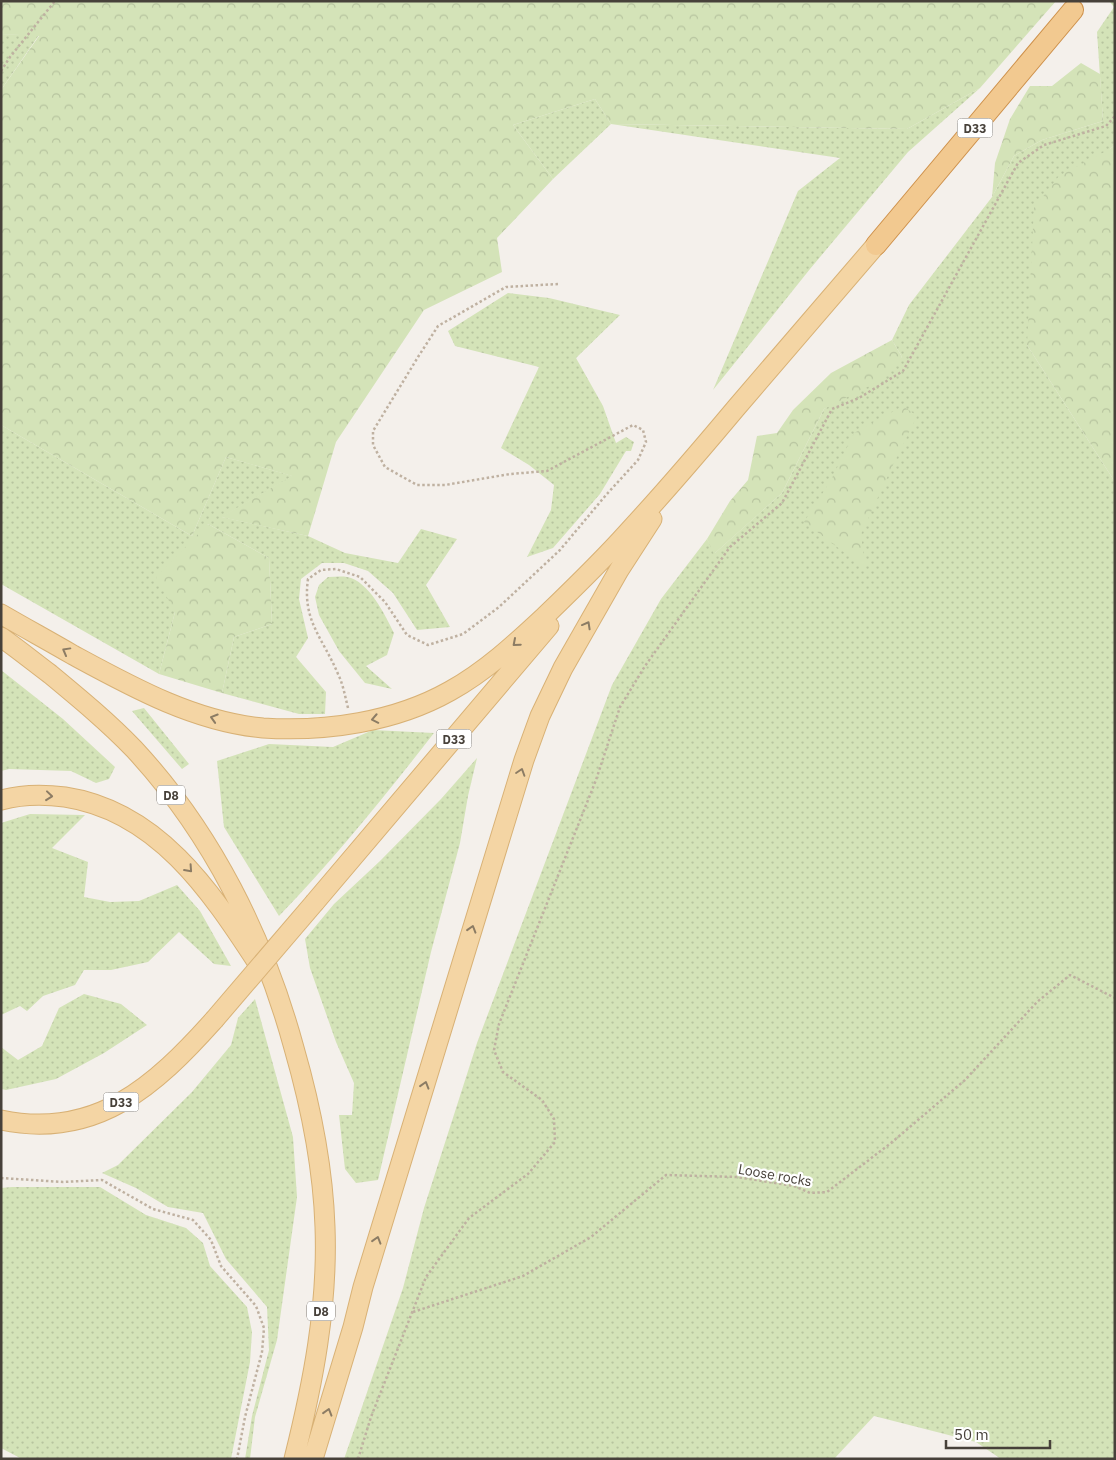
<svg xmlns="http://www.w3.org/2000/svg" width="1116" height="1460" font-family="'IBM Plex Sans',sans-serif">
  <style>
    .grass { fill: url(#grass-dots) }
    .forest { fill: url(#forest-crowns) }
    .lines { fill: none; stroke-linecap: round; stroke-linejoin: round }
    .primary-casing { stroke: #d8b175; stroke-width: 21 }
    .trunk-casing { stroke: #ce914b; stroke-width: 22 }
    .path { stroke: #bfb1a1; stroke-width: 2.5; stroke-dasharray: 2.5 2.5; stroke-linecap: butt }
    .primary { stroke: #f4d5a4; stroke-width: 19 }
    .trunk { stroke: #f2c990; stroke-width: 20 }
    .primary-bridge-casing { stroke: #d8b175; stroke-width: 21; stroke-linecap: butt }
    .primary-bridge { stroke: #f4d5a4; stroke-width: 19 }
    .oneway { stroke: #8c7c64 }
    .labels { text-anchor: middle; dominant-baseline: central; stroke-width: 4.5; stroke-linejoin: round; paint-order: stroke }
    .shield { fill: #fff; stroke: #7e7a75; stroke-width: 1 }
    .shield-label { font-size: 12px; font-weight: bold; fill: #47413a }
    .street-label { font-size: 14px; fill: #47413a; stroke: #fff }
  </style>
  <defs>
    <pattern id="grass-dots" width="8" height="8" patternUnits="userSpaceOnUse" patternTransform="scale(1.25)"><rect width="8" height="8" fill="#d4e3b8"/><path d="M2 2h.1M6 6h.1" fill="none" stroke="#b7c49f" stroke-width="1.8" stroke-linecap="round"/></pattern>
    <pattern id="forest-crowns" width="20" height="18" patternUnits="userSpaceOnUse" patternTransform="scale(1.25)"><rect width="20" height="18" fill="#d4e3b8"/><path d="M2 6a3 3 0 1 1 6 0M12 15a3 3 0 1 1 6 0" fill="none" stroke="#b7c49f"/></pattern>
  </defs>
  <rect width="100%" height="100%" fill="#f4f0eb"/>
  <path class="grass" d="M 1109,1 L 1115,1 L 1115,145 L 1110,149 L 1027,345 L 1115,482 L 1115,1459 L 1001,1459 L 976,1442 L 874,1416 L 834,1459 L 344,1459 L 403,1288 L 424,1208 L 477,1043 L 612,685 L 661,599 L 707,539 L 715,553 L 782,493 L 824,409 L 902,357 L 892,340 L 909,305 L 992,197 L 1014,156 L 1042,140 L 1103,121 L 1097,32 L 1114,7 Z
    M 1,34 L 39,35 L 1,90 Z
    M 980,88 L 908,152 L 810,269 L 713,390 L 798,191 L 840,158 L 611,124 L 553,179 L 513,125 L 595,99 L 611,124 L 907,129 Z
    M 508,293 L 549,298 L 620,315 L 576,358 L 603,406 L 616,443 L 626,437 L 634,442 L 631,451 L 626,451 L 600,494 L 553,548 L 527,557 L 551,510 L 554,485 L 529,465 L 501,448 L 539,367 L 455,346 L 448,331 Z
    M 1,425 L 192,536 L 226,457 L 293,476 L 222,517 L 308,536 L 345,553 L 398,563 L 421,529 L 457,539 L 426,585 L 450,627 L 417,630 L 393,593 L 368,571 L 344,563 L 322,563 L 301,579 L 299,599 L 308,638 L 296,657 L 326,692 L 325,714 L 299,714 L 222,693 L 234,637 L 272,624 L 269,558 L 208,524 L 175,612 L 159,674 L 1,584 Z
    M 328,577 C 334,577 341,576 347,577 C 369,581 385,615 394,633 L 387,655 L 366,666 L 392,689 L 365,683 L 339,651 L 319,615 L 315,597 L 319,585 Z
    M 1,670 L 63,719 L 115,767 L 109,779 L 96,783 L 71,771 L 9,769 L 1,771 Z
    M 144,708 L 189,764 L 182,769 L 132,711 Z
    M 373,730 L 434,733 C 385,796 335,858 279,916 L 224,827 L 217,761 L 269,744 L 333,747 Z
    M 477,758 L 468,796 L 460,843 L 431,952 L 378,1180 L 356,1183 L 345,1169 L 339,1115 L 352,1115 L 354,1083 L 336,1042 L 310,968 L 305,939 L 334,904 L 380,861 L 441,799 Z
    M 30,814 L 85,815 L 52,848 L 88,862 L 84,897 L 110,902 L 139,901 L 177,885 L 200,911 L 231,966 L 214,964 L 179,932 L 148,962 L 111,970 L 84,970 L 75,985 L 43,996 L 27,1011 L 20,1006 L 1,1015 L 1,823 Z
    M 84,994 L 121,1004 L 147,1025 L 104,1053 L 56,1079 L 6,1090 L 1,1089 L 1,1047 L 18,1060 L 42,1046 L 59,1008 Z
    M 255,999 L 293,1137 L 297,1197 L 277,1340 L 255,1417 L 250,1459 L 245,1459 L 252,1416 L 269,1350 L 267,1307 L 226,1259 L 203,1213 L 168,1207 L 136,1188 L 102,1173 L 118,1165 L 192,1092 L 231,1045 L 238,1018 Z
    M 12,1187 L 100,1187 L 146,1215 L 186,1228 L 203,1243 L 210,1266 L 247,1307 L 252,1332 L 250,1362 L 231,1459 L 22,1459 L 1,1448 L 1,1188 Z"/>
  <path class="forest" d="M 1,1 L 1056,1 L 980,88 L 907,129 L 611,124 L 595,99 L 513,125 L 553,179 L 497,238 L 502,272 L 424,310 L 336,442 L 308,536 L 221,517 L 292,476 L 226,457 L 192,536 L 1,425 L 1,90 L 39,36 L 1,34 Z
    M 1081,63 L 1100,74 L 1103,121 L 1042,140 L 1014,156 L 992,197 L 995,163 L 1010,119 L 1030,86 L 1052,86 Z
    M 1115,145 L 1115,482 L 1027,345 L 1034,208 L 1059,176 L 1110,149 Z
    M 892,340 L 902,357 L 877,382 L 824,409 L 782,493 L 714,554 L 707,539 L 730,501 L 748,480 L 757,436 L 777,433 L 793,410 L 831,373 Z
    M 903,406 L 917,416 L 891,469 L 861,534 L 865,568 L 804,522 L 831,480 L 854,433 Z
    M 208,524 L 269,558 L 272,624 L 234,637 L 222,693 L 159,674 L 175,612 L 156,577 Z"/>
  <g class="lines">
    <defs>
      <path id="primary" d="M 1,614 C 25,628 49,641 73,655 C 132,687 195,722 263,728 C 326,732 395,722 450,691 C 486,671 516,643 545,616 C 573,589 601,562 627,533 C 664,493 700,451 736,408 C 782,354 829,300 876,245
        M 1,637 C 18,649 34,662 50,674 C 79,698 108,722 134,749 C 212,833 264,938 294,1048 C 311,1107 323,1166 325,1227 C 328,1306 313,1383 294,1459
        M 1,800 C 23,794 43,794 65,797 C 157,811 210,890 257,962
        M 315,902 L 549,626
        M 1,1120 C 96,1140 155,1086 214,1020
        M 313,1459 L 353,1327 L 363,1287 L 524,760 L 540,716 L 563,668 L 619,570 L 652,519"/>
      <path id="trunk" d="M 876,245 L 1073,10"/>
    </defs>
    <use href="#primary" class="primary-casing"/>
    <use href="#trunk" class="trunk-casing"/>
    <path class="path" d="M 1,71 L 10,57 L 55,1
      M 348,708 C 345,696 343,684 338,674 C 323,638 302,621 308,579 L 321,570 L 336,569 L 360,577 L 385,602 L 407,635 L 428,645 L 463,634 L 499,607 L 560,550 L 606,495 L 638,460 L 646,442 L 643,430 L 633,425 L 547,471 L 510,474 L 445,485 L 417,485 L 385,467 L 373,445 L 373,431 L 418,357 L 438,326 L 506,287 L 558,284
      M 1,1178 L 63,1182 L 102,1180 L 153,1209 L 193,1220 L 211,1240 L 221,1266 L 256,1306 L 264,1328 L 262,1352 L 245,1417 L 237,1459
      M 413,1312 L 523,1276 L 591,1237 L 666,1175 L 737,1177 L 794,1186 L 810,1193 L 827,1192 L 891,1143 L 965,1080 L 1037,1002 L 1070,975 L 1115,998
      M 358,1459 L 371,1417 L 426,1277 L 469,1218 L 528,1174 L 555,1142 L 554,1119 L 542,1100 L 503,1072 L 494,1050 L 499,1024 L 596,780 L 620,707 L 645,666 L 730,547 L 782,503 L 832,409 L 859,398 L 903,371 L 1018,163 L 1044,145 L 1106,126 L 1115,116"/>
    <use href="#primary" class="primary"/>
    <use href="#trunk" class="trunk"/>
    <defs>
      <path id="primary-bridge" d="M 214,1020 L 315,902"/>
    </defs>
    <use href="#primary-bridge" class="primary-bridge-casing"/>
    <use href="#primary-bridge" class="primary-bridge"/>
  </g>
  <defs><path id="oneway-chevron" d="M-2-3.5L2.5 0L-2 3.5" fill="none" stroke-width="1.6" stroke-linecap="round" stroke-linejoin="round" transform="scale(1.25)"/></defs>
  <g class="oneway">
    <use href="#oneway-chevron" transform="translate(587 625) rotate(-61)"/>
    <use href="#oneway-chevron" transform="translate(516 643) rotate(139)"/>
    <use href="#oneway-chevron" transform="translate(66 651) rotate(-151)"/>
    <use href="#oneway-chevron" transform="translate(214 718) rotate(-163)"/>
    <use href="#oneway-chevron" transform="translate(375 719) rotate(169)"/>
    <use href="#oneway-chevron" transform="translate(521 772) rotate(-72)"/>
    <use href="#oneway-chevron" transform="translate(49 796) rotate(6)"/>
    <use href="#oneway-chevron" transform="translate(189 869) rotate(48)"/>
    <use href="#oneway-chevron" transform="translate(472 929) rotate(-73)"/>
    <use href="#oneway-chevron" transform="translate(425 1085) rotate(-73)"/>
    <use href="#oneway-chevron" transform="translate(377 1240) rotate(-73)"/>
    <use href="#oneway-chevron" transform="translate(328 1412) rotate(-73)"/>
  </g>
  <g class="labels">
    <g class="shield">
      <rect x="957.5" y="118.5" width="35" height="19" rx="4"/>
      <rect x="436.5" y="729.5" width="35" height="19" rx="4"/>
      <rect x="157" y="785.5" width="28" height="19" rx="4"/>
      <rect x="103.5" y="1092.5" width="35" height="19" rx="4"/>
      <rect x="307" y="1301.5" width="28" height="19" rx="4"/>
    </g>
    <g class="shield-label">
      <text x="975" y="128">D33</text>
      <text x="454" y="739">D33</text>
      <text x="171" y="795">D8</text>
      <text x="121" y="1102">D33</text>
      <text x="321" y="1311">D8</text>
    </g>
    <g class="street-label">
      <text transform="translate(775 1175) rotate(10)">Loose rocks</text>
    </g>
  </g>
  <rect width="1116" height="1460" fill="none" stroke="#47413a" stroke-width="5"/>
  <path d="M946 1440v8h104v-8" fill="none" stroke="#47413a" stroke-width="2.5"/>
  <text x="954" y="1440" font-size="15" fill="#47413a" stroke="#ffffff" stroke-width="4" paint-order="stroke">50 m</text>
</svg>
